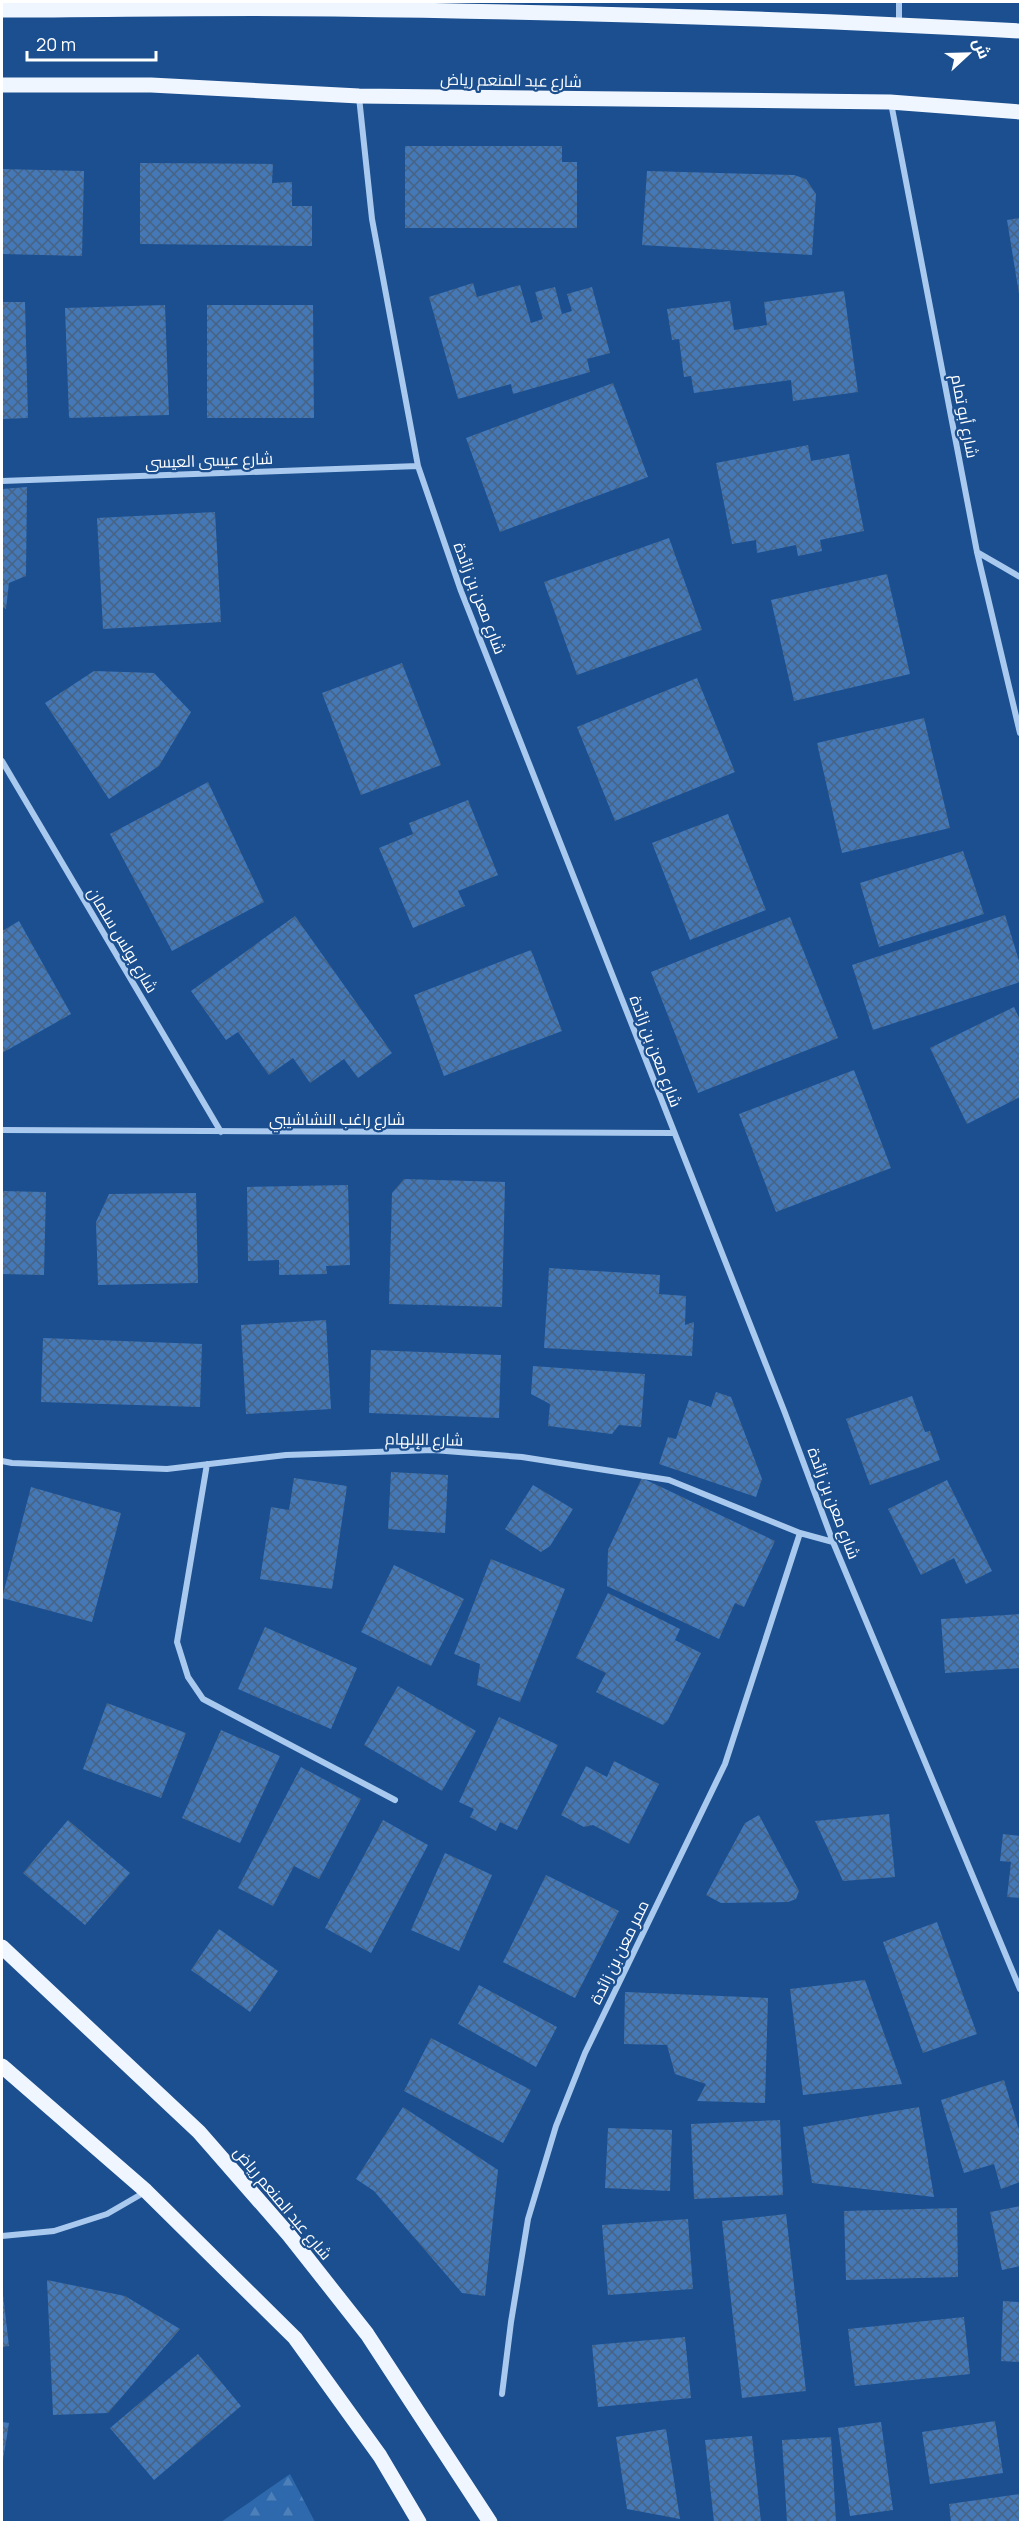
<svg xmlns="http://www.w3.org/2000/svg" width="1022" height="2524" font-family="Manrope,Cairo,sans-serif">
  <style>
    .forest { fill: url(#forest-firs) }
    .building { fill: url(#building-cross-hatch) }
    .lines { fill: none; stroke-linecap: round; stroke-linejoin: round }
    .minor { stroke: #a9c9ee; stroke-width: 6 }
    .primary { stroke: #f0f6ff; stroke-width: 15 }
    .labels { text-anchor: middle; dominant-baseline: central; stroke-width: 4.5; stroke-linejoin: round; paint-order: stroke }
    .street-label { font-size: 16px; fill: #fff; stroke: #1b4f8f }
  </style>
  <defs>
    <pattern id="forest-firs" width="22" height="20" patternUnits="userSpaceOnUse" patternTransform="scale(1.5)"><rect width="22" height="20" fill="#2e69ad"/><path d="M5 1l3.5 6h-7zM16 11l3.5 6h-7z" fill="#4d80b9"/></pattern>
    <pattern id="building-cross-hatch" width="8" height="8" patternUnits="userSpaceOnUse" patternTransform="scale(1.5)"><rect width="8" height="8" fill="#4478b7"/><path d="M0 0l8 8M0 8l8-8" fill="none" stroke="#486282"/></pattern>
  </defs>
  <rect width="100%" height="100%" fill="#1b4f8f"/>
  <path class="forest" d="M 290,2474 L 315,2522 L 221,2522 Z"/>
  <path class="building" d="M 405,146 L 562,146 L 562,162 L 577,162 L 577,228 L 405,228 Z
    M 140,163 L 273,164 L 272,183 L 292,182 L 292,206 L 312,206 L 312,246 L 140,244 Z
    M 2,169 L 84,171 L 82,256 L 2,254 Z
    M 647,171 L 794,175 L 806,179 L 816,194 L 812,255 L 642,245 Z
    M 1020,218 L 1020,294 L 1019,294 L 1007,220 Z
    M 473,283 L 477,297 L 520,285 L 531,323 L 543,319 L 535,292 L 555,287 L 562,314 L 572,311 L 567,294 L 592,287 L 610,353 L 587,359 L 590,372 L 513,394 L 511,384 L 458,399 L 429,297 Z
    M 844,291 L 858,392 L 793,401 L 791,380 L 694,393 L 691,376 L 684,377 L 679,339 L 672,340 L 667,309 L 730,301 L 734,330 L 767,325 L 764,302 Z
    M 2,302 L 25,302 L 28,418 L 2,419 Z
    M 165,305 L 169,415 L 69,418 L 65,308 Z
    M 207,305 L 313,305 L 314,418 L 207,418 Z
    M 613,383 L 648,477 L 500,532 L 466,438 Z
    M 808,445 L 811,461 L 849,454 L 864,531 L 820,540 L 822,551 L 798,556 L 796,545 L 757,553 L 756,540 L 732,544 L 716,463 Z
    M 27,487 L 26,576 L 9,583 L 6,609 L 2,607 L 2,489 Z
    M 215,512 L 221,622 L 103,629 L 97,518 Z
    M 669,538 L 702,630 L 577,675 L 544,582 Z
    M 887,574 L 910,674 L 794,701 L 771,600 Z
    M 402,663 L 441,765 L 361,795 L 322,693 Z
    M 94,671 L 154,673 L 191,712 L 159,766 L 109,799 L 45,703 Z
    M 697,678 L 735,772 L 615,821 L 577,727 Z
    M 924,718 L 950,828 L 842,853 L 817,743 Z
    M 208,782 L 264,902 L 172,951 L 110,834 Z
    M 468,800 L 498,875 L 458,891 L 465,906 L 413,928 L 379,848 L 413,834 L 409,823 Z
    M 728,814 L 766,910 L 690,940 L 652,843 Z
    M 963,851 L 984,914 L 879,947 L 860,883 Z
    M 1005,915 L 1020,964 L 1020,982 L 873,1030 L 852,965 Z
    M 295,916 L 392,1053 L 358,1078 L 344,1059 L 310,1083 L 293,1058 L 269,1075 L 238,1032 L 226,1040 L 191,991 Z
    M 790,917 L 838,1038 L 698,1093 L 651,972 Z
    M 19,921 L 71,1014 L 2,1053 L 2,931 Z
    M 531,950 L 562,1031 L 444,1076 L 414,995 Z
    M 1014,1007 L 1020,1020 L 1020,1097 L 967,1124 L 930,1048 Z
    M 854,1070 L 891,1168 L 776,1212 L 739,1114 Z
    M 404,1179 L 505,1182 L 502,1307 L 389,1304 L 392,1193 Z
    M 348,1185 L 350,1265 L 326,1266 L 327,1274 L 279,1275 L 279,1260 L 248,1261 L 247,1187 Z
    M 2,1191 L 46,1192 L 44,1275 L 2,1274 Z
    M 196,1193 L 198,1283 L 98,1285 L 96,1222 L 109,1194 Z
    M 549,1268 L 660,1275 L 659,1294 L 686,1296 L 685,1325 L 694,1322 L 692,1356 L 544,1348 Z
    M 326,1320 L 331,1409 L 246,1414 L 241,1325 Z
    M 43,1338 L 202,1344 L 200,1407 L 41,1402 Z
    M 371,1350 L 501,1355 L 499,1418 L 369,1413 Z
    M 533,1366 L 645,1374 L 641,1427 L 619,1425 L 612,1434 L 548,1426 L 550,1404 L 531,1394 Z
    M 716,1392 L 731,1397 L 762,1479 L 756,1497 L 659,1464 L 668,1437 L 676,1439 L 689,1400 L 711,1407 Z
    M 912,1396 L 925,1432 L 930,1431 L 940,1460 L 870,1485 L 846,1419 Z
    M 391,1472 L 448,1475 L 445,1533 L 388,1529 Z
    M 294,1478 L 347,1486 L 332,1589 L 260,1579 L 271,1507 L 289,1510 Z
    M 642,1478 L 775,1541 L 744,1607 L 735,1603 L 719,1639 L 607,1586 L 608,1550 Z
    M 947,1480 L 992,1571 L 966,1584 L 954,1558 L 921,1575 L 888,1509 Z
    M 533,1485 L 573,1509 L 550,1546 L 541,1552 L 505,1529 Z
    M 31,1487 L 121,1513 L 92,1622 L 2,1598 Z
    M 491,1559 L 565,1589 L 520,1702 L 477,1685 L 480,1664 L 454,1654 Z
    M 394,1565 L 464,1599 L 431,1666 L 361,1632 Z
    M 608,1593 L 680,1629 L 675,1640 L 701,1653 L 668,1720 L 663,1725 L 596,1692 L 606,1673 L 576,1658 Z
    M 1020,1614 L 1020,1668 L 945,1673 L 941,1619 Z
    M 265,1627 L 357,1668 L 331,1729 L 238,1689 Z
    M 398,1686 L 476,1731 L 442,1791 L 364,1745 Z
    M 107,1703 L 186,1733 L 161,1798 L 83,1769 Z
    M 499,1717 L 558,1745 L 517,1830 L 500,1822 L 496,1831 L 470,1817 L 474,1809 L 459,1802 Z
    M 221,1730 L 280,1756 L 240,1843 L 182,1818 Z
    M 614,1761 L 659,1784 L 629,1844 L 593,1825 L 584,1827 L 561,1815 L 586,1766 L 607,1777 Z
    M 301,1767 L 361,1799 L 319,1879 L 294,1866 L 273,1906 L 238,1888 Z
    M 889,1814 L 895,1877 L 843,1881 L 815,1821 Z
    M 759,1815 L 799,1891 L 796,1899 L 788,1902 L 721,1903 L 706,1895 L 745,1823 Z
    M 68,1820 L 130,1873 L 85,1925 L 23,1873 Z
    M 383,1820 L 428,1845 L 371,1953 L 325,1928 Z
    M 1003,1834 L 1020,1836 L 1020,1898 L 1007,1897 L 1011,1862 L 1000,1861 Z
    M 445,1853 L 492,1875 L 459,1951 L 411,1930 Z
    M 546,1875 L 619,1911 L 575,1998 L 503,1962 Z
    M 937,1922 L 977,2034 L 923,2053 L 883,1942 Z
    M 219,1929 L 278,1971 L 250,2012 L 191,1970 Z
    M 865,1980 L 902,2084 L 803,2095 L 790,1989 Z
    M 479,1985 L 557,2027 L 536,2067 L 458,2024 Z
    M 625,1992 L 768,1998 L 765,2103 L 697,2101 L 706,2084 L 675,2074 L 667,2045 L 624,2044 Z
    M 431,2038 L 531,2090 L 503,2143 L 404,2091 Z
    M 1004,2080 L 1020,2133 L 1020,2182 L 1001,2189 L 994,2164 L 964,2173 L 941,2100 Z
    M 403,2107 L 498,2170 L 485,2296 L 462,2293 L 374,2191 L 356,2179 Z
    M 919,2107 L 934,2197 L 812,2183 L 803,2127 Z
    M 780,2120 L 783,2195 L 694,2199 L 691,2124 Z
    M 608,2128 L 672,2130 L 670,2191 L 605,2188 Z
    M 1020,2206 L 1020,2266 L 1002,2270 L 990,2212 Z
    M 957,2208 L 958,2277 L 846,2280 L 844,2211 Z
    M 786,2214 L 806,2391 L 742,2398 L 722,2221 Z
    M 688,2219 L 693,2289 L 608,2295 L 602,2225 Z
    M 47,2280 L 125,2296 L 180,2329 L 108,2413 L 53,2415 Z
    M 2,2286 L 9,2346 L 2,2347 Z
    M 1003,2301 L 1020,2302 L 1020,2362 L 1001,2361 Z
    M 964,2317 L 970,2374 L 855,2386 L 848,2329 Z
    M 685,2337 L 691,2398 L 598,2407 L 592,2345 Z
    M 198,2354 L 241,2406 L 154,2480 L 110,2428 Z
    M 995,2421 L 1003,2473 L 930,2484 L 922,2432 Z
    M 2,2422 L 9,2423 L 3,2460 L 2,2460 Z
    M 881,2422 L 893,2510 L 850,2516 L 838,2428 Z
    M 666,2429 L 680,2519 L 627,2509 L 616,2437 Z
    M 752,2436 L 761,2522 L 714,2522 L 705,2440 Z
    M 831,2437 L 836,2522 L 787,2522 L 782,2440 Z
    M 1020,2494 L 1020,2522 L 951,2522 L 949,2504 Z"/>
  <g class="lines">
    <path class="minor" d="M 899,23 L 899,2
      M 359,97 L 372,219 L 418,466 L 461,591 L 785,1413 L 833,1542 L 1020,1989
      M 891,103 L 977,552 L 1020,733
      M 2,481 L 418,466
      M 977,552 L 1020,577
      M 2,761 L 221,1132
      M 2,1130 L 673,1133
      M 2,1461 L 12,1463 L 167,1469 L 286,1455 L 433,1450 L 522,1457 L 669,1480 L 800,1533 L 833,1542
      M 207,1464 L 177,1642 L 188,1677 L 203,1699 L 395,1800
      M 2,2236 L 54,2231 L 107,2214 L 145,2192
      M 502,2394 L 511,2322 L 528,2219 L 556,2126 L 585,2053 L 725,1764 L 800,1533"/>
    <path class="primary" d="M 2,10 C 112,10 224,7 334,9 C 563,12 792,18 1020,31
      M 2,85 L 151,85 L 359,96 L 890,102 L 1020,112
      M 2,1947 L 199,2132 L 289,2235 L 367,2334 L 490,2522
      M 2,2066 L 146,2191 L 295,2338 L 380,2456 L 419,2522"/>
  </g>
  <g class="labels">
    <g class="street-label">
      <text transform="translate(511 80) rotate(1)">شارع عبد المنعم رياض</text>
      <text transform="translate(965 416) rotate(79)">شارع أبو تمام</text>
      <text transform="translate(209 460) rotate(-2)">شارع عيسى العيسى</text>
      <text transform="translate(480 598) rotate(69)">شارع معن بن زائدة</text>
      <text transform="translate(123 940) rotate(59)">شارع بولس سلمان</text>
      <text transform="translate(656 1051) rotate(69)">شارع معن بن زائدة</text>
      <text x="337" y="1119">شارع راغب النشاشيبي</text>
      <text transform="translate(424 1439) rotate(1)">شارع الإلهام</text>
      <text transform="translate(834 1503) rotate(69)">شارع معن بن زائدة</text>
      <text transform="translate(619 1952) rotate(-64)">ممر معن بن زائدة</text>
      <text transform="translate(283 2203) rotate(50)">شارع عبد المنعم رياض</text>
    </g>
  </g>
  <rect width="1022" height="2524" fill="none" stroke="#ffffff" stroke-width="6"/>
  <g transform="translate(968 54) rotate(68)" stroke="#1b4f8f" stroke-width="4.5" paint-order="stroke">
  <path d="M0-4.5L10 22L0 15L-10 22Z" fill="#ffffff"/>
  <text y="-9" font-size="16" font-weight="bold" text-anchor="middle" fill="#ffffff">ش</text>
  </g>
  <path d="M27 51v9h129v-9" fill="none" stroke="#ffffff" stroke-width="3"/>
  <text x="36" y="51" font-size="18" fill="#ffffff" stroke="#1b4f8f" stroke-width="4.5" paint-order="stroke">20 m</text>
</svg>
